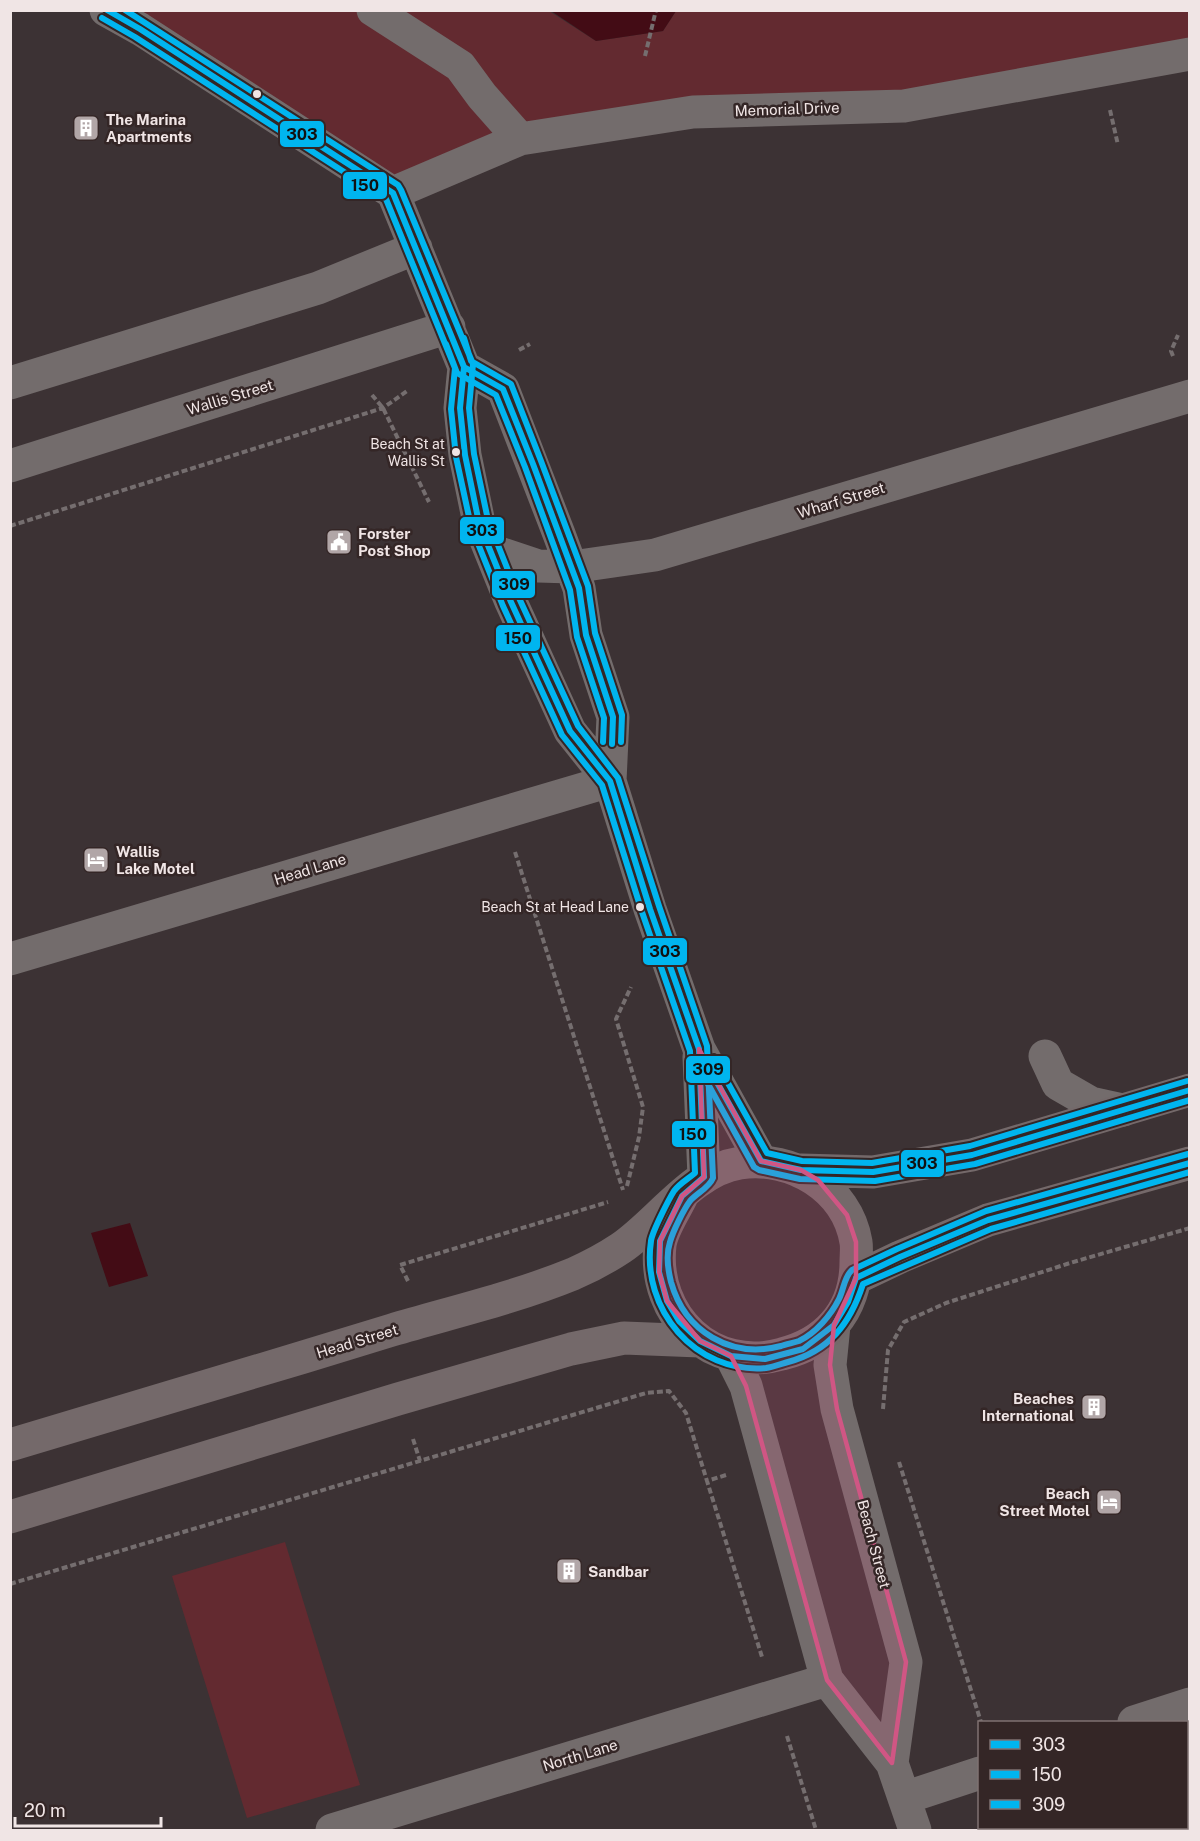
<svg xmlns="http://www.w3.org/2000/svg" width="1200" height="1841" font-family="'Public Sans',sans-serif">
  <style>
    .green { fill: #632a30 }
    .water { fill: #430c15 }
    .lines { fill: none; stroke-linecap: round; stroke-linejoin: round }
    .path { stroke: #756e6f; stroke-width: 4; stroke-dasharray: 6 3; stroke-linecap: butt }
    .minor { stroke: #736c6c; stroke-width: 33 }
    .major { stroke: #74696a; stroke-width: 33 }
    .bus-1-casing { stroke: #342626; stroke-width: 10 }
    .bus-2-casing { stroke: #342626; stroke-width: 10 }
    .bus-3-casing { stroke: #342626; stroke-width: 10 }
    .bus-1 { stroke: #00b5ef; stroke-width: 6 }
    .bus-2 { stroke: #00b5ef; stroke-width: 6 }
    .bus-3 { stroke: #00b5ef; stroke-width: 6 }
    .marked { fill: #d05684; fill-opacity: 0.2; stroke: #d05684; stroke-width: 4.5; stroke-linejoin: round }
    .bus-dot { fill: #f0e5e5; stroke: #342626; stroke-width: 2 }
    .labels { text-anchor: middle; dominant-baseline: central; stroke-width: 5; stroke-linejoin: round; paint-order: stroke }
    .bus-label { font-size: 14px; fill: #f0e5e5; stroke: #342626; text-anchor: end }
    .street-label { font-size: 15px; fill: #f0e5e5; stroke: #342626 }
    .poi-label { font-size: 15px; font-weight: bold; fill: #f0e5e5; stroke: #342626; text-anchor: start }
    .line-badge { stroke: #342626; stroke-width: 2 }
    .pale-badge-label { font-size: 16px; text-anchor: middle; font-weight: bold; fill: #111 }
  </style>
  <rect width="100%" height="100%" fill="#3c3234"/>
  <path class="green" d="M 1189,10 L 1190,54 L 520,139 L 393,193 L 107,11 L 549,11 L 596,41 L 663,31 L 676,11 Z
    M 285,1542 L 360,1785 L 247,1818 L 172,1576 Z
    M 1189,1704 L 1189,1830 L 1015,1830 L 1014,1828 L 1186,1828 L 1186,1722 L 1134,1722 Z"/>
  <path class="water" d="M 551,11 L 676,11 L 663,31 L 596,41 Z
    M 130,1223 L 148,1276 L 109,1287 L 91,1233 Z"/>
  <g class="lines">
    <path class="path" d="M 645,56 L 656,10
      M 1110,110 L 1118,145
      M 519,350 L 530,344
      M 1173,356 L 1171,351 L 1178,335
      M 372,395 L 383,408 L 429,502
      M 10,526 L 383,408 L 407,391
      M 515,852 L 623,1190
      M 627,1186 L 639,1137 L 643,1107 L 616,1019 L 631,987
      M 408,1281 L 400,1265 L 608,1202
      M 883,1409 L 888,1350 L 904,1322 L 946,1303 L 1070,1263 L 1190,1228
      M 413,1439 L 420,1461
      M 899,1462 L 981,1722
      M 726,1475 L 707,1481 L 762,1657
      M 10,1584 L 646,1393 L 669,1391 L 686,1413 L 707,1481
      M 787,1736 L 816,1830
      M 1014,1828 L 1015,1830"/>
    <path class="minor" d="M 106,10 L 140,29 L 393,193 L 464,367 L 460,408 L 465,455 L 479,523 L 511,602 L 570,731 L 610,781
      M 373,10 L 460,66 L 482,96 L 520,139
      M 393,193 L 520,139 L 693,112 L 904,106 L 1190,54
      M 464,367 L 503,389 L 559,534 L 579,588 L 586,635 L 613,717 L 610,781 L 650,909 L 699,1049 L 761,1161
      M 10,383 L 318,288 L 416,248
      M 10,466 L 449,327
      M 490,550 L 538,566 L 572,567 L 655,555 L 1190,396
      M 10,959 L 610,781
      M 1045,1056 L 1058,1084 L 1091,1103 L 1123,1110
      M 699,1057 L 704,1177
      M 834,1325 L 830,1365 L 837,1409 L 906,1662 L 892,1763
      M 731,1356 L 746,1386 L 827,1680 L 892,1763 L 915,1830
      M 1134,1722 L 1190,1704
      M 904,1798 L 980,1773
      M 332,1830 L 827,1680"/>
    <path class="major" d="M 801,1170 L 873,1172 L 972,1155 L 1190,1090
      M 856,1278 L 900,1257 L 988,1220 L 1190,1163
      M 10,1445 C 138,1407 265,1369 392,1330 C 453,1312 514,1298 573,1274 C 589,1267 606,1258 621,1248 C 658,1223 693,1170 740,1163 C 792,1155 847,1188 856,1242 C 857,1248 856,1256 856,1262 C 856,1284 849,1307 834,1324 C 820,1340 802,1349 782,1354 C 712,1374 652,1316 660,1245 C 662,1229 675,1211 682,1196
      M 10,1517 L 398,1399 L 571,1349 L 624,1338 L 700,1341"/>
    <defs>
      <path id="bus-1" d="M 107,10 L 140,29 L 393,193 L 464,367 L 460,408 L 465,455 L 479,523 L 511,602 L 570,731 L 610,781 L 650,909 L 699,1049 L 704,1177
        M 464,367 L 503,389 L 533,464 L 579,588 L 586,635 L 613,717 L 612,744
        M 705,1061 L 761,1161 L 801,1170 L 873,1172 L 972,1155 L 1190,1090
        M 704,1177 L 682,1196 L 660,1241 L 659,1272 L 667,1301 L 679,1321 L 700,1341 L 731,1356 L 765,1359 L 803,1349 L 834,1325 L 848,1302 L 856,1278
        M 856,1278 L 900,1257 L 988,1220 L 1190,1163"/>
      <path id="bus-2" d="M 102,18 L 135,37 L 386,199 L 455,368 L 451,409 L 456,457 L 471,526 L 503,606 L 562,735 L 602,785 L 642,912 L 690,1051 L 695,1173 C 688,1179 679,1184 674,1191 C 669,1199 652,1232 651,1241 C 641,1309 695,1374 766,1368 C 773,1367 781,1364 788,1362 C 829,1351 850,1324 863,1284 L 991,1229 L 1190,1172
        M 446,344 L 457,373 L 496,395 L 525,467 L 570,590 L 577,637 L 604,718 L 603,742
        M 698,1066 L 754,1167 L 759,1170 L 800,1179 L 875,1181 L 975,1164 L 1190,1100"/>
      <path id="bus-3" d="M 125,10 L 398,185 L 401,190 L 473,364 L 469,408 L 474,454 L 488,520 L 519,598 L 578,726 L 618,778 L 659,906 L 707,1046 L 713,1178 C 709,1188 697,1193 690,1201 C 684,1209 673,1231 670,1242 C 666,1254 668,1270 671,1282 C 685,1332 731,1359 781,1346 C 786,1344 793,1343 799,1341 C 816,1333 831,1315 839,1299 C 844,1289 844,1277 852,1270 L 897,1249 L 986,1211 L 1188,1154
        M 464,338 L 471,361 L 511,384 L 541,461 L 588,586 L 595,633 L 622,715 L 621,742
        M 714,1058 L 767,1153 L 802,1161 L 872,1163 L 970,1146 L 1187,1081"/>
    </defs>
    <use href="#bus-1" class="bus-1-casing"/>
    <use href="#bus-2" class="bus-2-casing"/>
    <use href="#bus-3" class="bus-3-casing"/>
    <use href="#bus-1" class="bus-1"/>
    <use href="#bus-2" class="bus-2"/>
    <use href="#bus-3" class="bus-3"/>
  </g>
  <path class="marked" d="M 699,1049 L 761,1161 L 801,1170 L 818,1180 L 847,1215 L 856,1242 L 856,1278 L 834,1325 L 830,1365 L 837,1409 L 906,1662 L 892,1763 L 827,1680 L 746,1386 L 731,1356 L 700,1341 L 667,1301 L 659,1272 L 660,1241 L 682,1196 L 704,1177 Z"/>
  <defs>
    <symbol id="building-square" viewBox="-11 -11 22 22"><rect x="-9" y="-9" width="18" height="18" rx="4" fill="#b1a6a7" stroke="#342626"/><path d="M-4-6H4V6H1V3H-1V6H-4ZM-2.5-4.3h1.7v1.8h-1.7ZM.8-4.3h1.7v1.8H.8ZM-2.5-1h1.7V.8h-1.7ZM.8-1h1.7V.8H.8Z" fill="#fff"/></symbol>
    <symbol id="civic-square" viewBox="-11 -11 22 22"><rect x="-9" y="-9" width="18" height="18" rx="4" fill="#b1a6a7" stroke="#342626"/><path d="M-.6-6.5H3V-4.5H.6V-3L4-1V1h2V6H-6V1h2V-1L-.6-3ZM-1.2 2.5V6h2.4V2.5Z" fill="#fff"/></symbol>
    <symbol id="hotel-square" viewBox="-11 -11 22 22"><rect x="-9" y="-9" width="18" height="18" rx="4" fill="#b1a6a7" stroke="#342626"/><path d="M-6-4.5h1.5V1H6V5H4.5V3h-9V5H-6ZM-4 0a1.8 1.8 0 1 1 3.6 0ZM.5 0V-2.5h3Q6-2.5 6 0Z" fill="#fff"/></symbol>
  </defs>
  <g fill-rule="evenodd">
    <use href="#building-square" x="71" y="113" width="30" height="30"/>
    <use href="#civic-square" x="324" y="527" width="30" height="30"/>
    <use href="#hotel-square" x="81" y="845" width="30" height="30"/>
    <use href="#building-square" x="1079" y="1392" width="30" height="30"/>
    <use href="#hotel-square" x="1094" y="1487" width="30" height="30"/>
    <use href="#building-square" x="554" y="1556" width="30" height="30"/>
  </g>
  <g class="bus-dot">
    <circle cx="257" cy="94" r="5"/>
    <circle cx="456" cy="452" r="5"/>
    <circle cx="640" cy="907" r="5"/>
  </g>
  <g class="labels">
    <g class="bus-label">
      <text x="445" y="444">Beach St at<tspan x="445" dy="17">Wallis St</tspan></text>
      <text x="629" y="907">Beach St at Head Lane</text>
    </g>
    <g class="street-label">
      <text transform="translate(787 109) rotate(-2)">Memorial Drive</text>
      <text transform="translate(230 397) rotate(-17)">Wallis Street</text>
      <text transform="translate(841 500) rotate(-17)">Wharf Street</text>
      <text transform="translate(310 869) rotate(-17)">Head Lane</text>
      <text transform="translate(357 1341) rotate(-17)">Head Street</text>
      <text transform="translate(874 1544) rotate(75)">Beach Street</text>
      <text transform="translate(580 1755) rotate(-17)">North Lane</text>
    </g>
    <g class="poi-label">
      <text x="106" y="119">The Marina<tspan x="106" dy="17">Apartments</tspan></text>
      <text x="358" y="533">Forster<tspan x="358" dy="17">Post Shop</tspan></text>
      <text x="116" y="851">Wallis<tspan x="116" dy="17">Lake Motel</tspan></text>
      <text x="1074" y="1398" text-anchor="end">Beaches<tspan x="1074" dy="17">International</tspan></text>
      <text x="1090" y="1493" text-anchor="end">Beach<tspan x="1090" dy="17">Street Motel</tspan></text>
      <text x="588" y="1571">Sandbar</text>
    </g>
  </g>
  <g class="line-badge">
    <rect x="279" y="120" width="46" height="28" rx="6" fill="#00b5ef"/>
    <rect x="342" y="171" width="46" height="29" rx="6" fill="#00b5ef"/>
    <rect x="459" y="516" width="46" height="29" rx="6" fill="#00b5ef"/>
    <rect x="491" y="570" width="45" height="29" rx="6" fill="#00b5ef"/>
    <rect x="495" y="624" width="46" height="28" rx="6" fill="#00b5ef"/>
    <rect x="642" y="937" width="46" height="29" rx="6" fill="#00b5ef"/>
    <rect x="685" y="1055" width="46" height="29" rx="6" fill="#00b5ef"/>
    <rect x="671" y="1120" width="45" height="28" rx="6" fill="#00b5ef"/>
    <rect x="900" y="1149" width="45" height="29" rx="6" fill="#00b5ef"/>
  </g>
  <g class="pale-badge-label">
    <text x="302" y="140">303</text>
    <text x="365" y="191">150</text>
    <text x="482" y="536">303</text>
    <text x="514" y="590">309</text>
    <text x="518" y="644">150</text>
    <text x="665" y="957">303</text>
    <text x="708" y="1075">309</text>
    <text x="693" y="1140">150</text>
    <text x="922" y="1169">303</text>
  </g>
  <rect width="1200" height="1841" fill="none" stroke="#f0e5e5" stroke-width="24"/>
  <rect x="978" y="1721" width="210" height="108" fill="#342626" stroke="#7f7272" stroke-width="1.5"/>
  <rect x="990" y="1740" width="30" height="9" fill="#00b5ef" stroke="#7f7272" stroke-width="1.5"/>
  <text x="1032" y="1751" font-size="18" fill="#f0e5e5">303</text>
  <rect x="990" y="1770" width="30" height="9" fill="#00b5ef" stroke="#7f7272" stroke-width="1.5"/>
  <text x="1032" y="1781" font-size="18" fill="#f0e5e5">150</text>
  <rect x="990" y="1800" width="30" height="9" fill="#00b5ef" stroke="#7f7272" stroke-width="1.5"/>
  <text x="1032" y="1811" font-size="18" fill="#f0e5e5">309</text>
  <path d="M15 1817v9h146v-9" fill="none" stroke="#f0e5e5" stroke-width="3"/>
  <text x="24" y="1817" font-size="18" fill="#f0e5e5" stroke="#342626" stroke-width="4.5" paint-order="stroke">20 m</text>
</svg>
